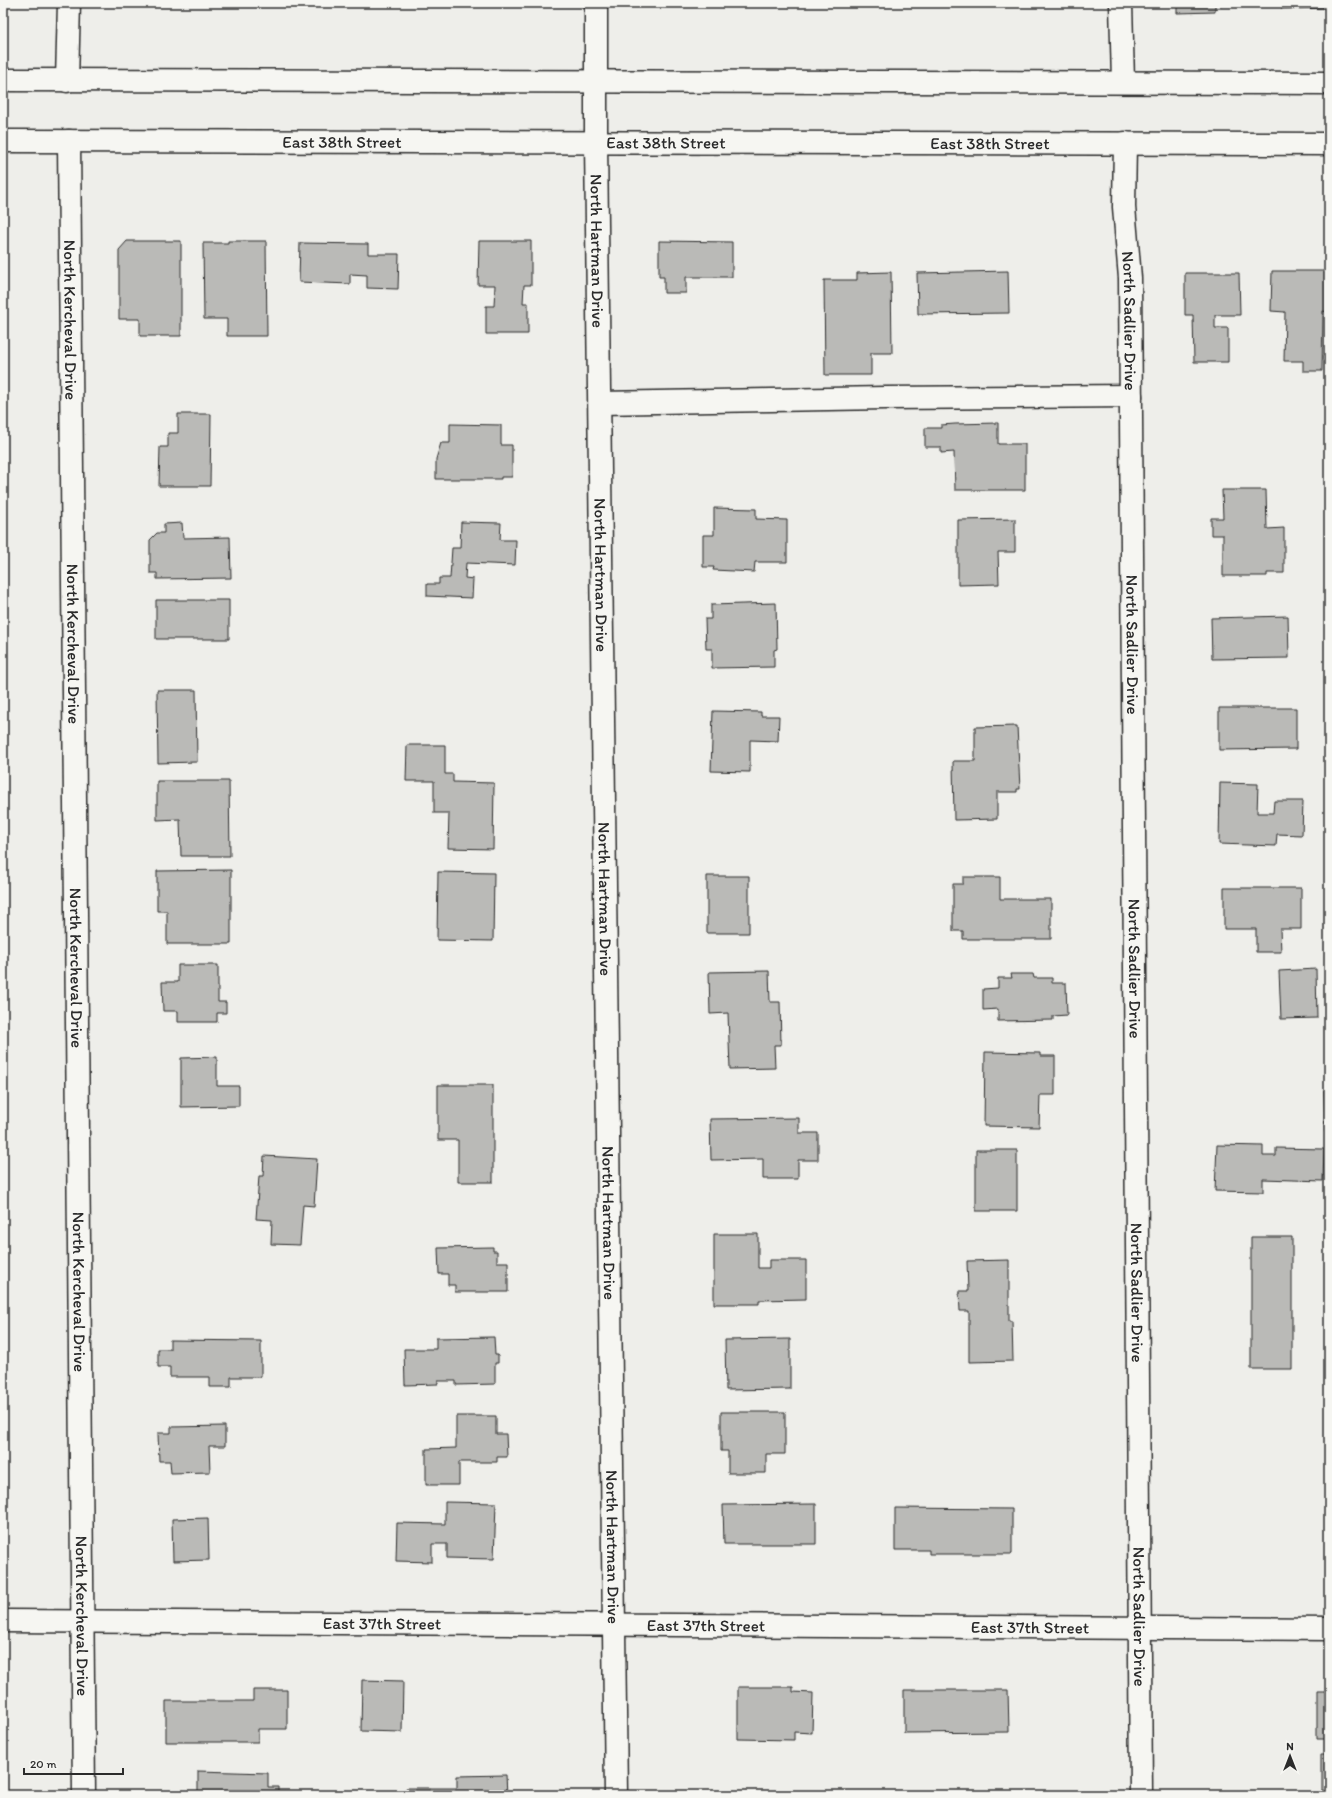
<svg xmlns="http://www.w3.org/2000/svg" width="1332" height="1798" font-family="Itim,sans-serif">
  <style>
    .building { fill: #babab7; stroke: #2b2b2b }
    .lines { fill: none; stroke-linecap: round; stroke-linejoin: round }
    .minor-casing { stroke: #2b2b2b; stroke-width: 25 }
    .major-casing { stroke: #2b2b2b; stroke-width: 25 }
    .minor { stroke: #f6f6f2; stroke-width: 22 }
    .major { stroke: #f6f6f2; stroke-width: 22 }
    .labels { text-anchor: middle; dominant-baseline: central; stroke-width: 4; stroke-linejoin: round; paint-order: stroke }
    .street-label { font-size: 17px; fill: #2b2b2b; stroke: #f6f6f2 }
  </style>
  <rect width="100%" height="100%" fill="#eeeeea"/>
  <filter id="ink" filterUnits="userSpaceOnUse"><feTurbulence type="fractalNoise" baseFrequency=".025" numOctaves="2"/><feDisplacementMap in="SourceGraphic" scale="8" xChannelSelector="R" yChannelSelector="G"/><feConvolveMatrix kernelMatrix="1 2 1 2 8 2 1 2 1" color-interpolation-filters="sRGB"/></filter>
  <g filter="url(#ink)">
    <path class="building" d="M 430,3 L 454,3 L 454,5 L 430,5 Z
      M 1177,3 L 1234,3 L 1234,5 L 1215,5 L 1215,12 L 1177,13 Z
      M 1282,3 L 1328,3 L 1328,8 L 1282,9 Z
      M 127,241 L 181,241 L 181,336 L 140,336 L 140,319 L 119,319 L 119,250 Z
      M 228,241 L 266,241 L 267,336 L 227,336 L 227,319 L 204,319 L 203,243 L 228,243 Z
      M 479,241 L 531,241 L 531,285 L 524,285 L 523,303 L 528,303 L 528,334 L 486,334 L 486,306 L 494,306 L 495,285 L 478,285 Z
      M 659,241 L 732,242 L 732,277 L 686,277 L 686,293 L 664,293 L 664,277 L 659,277 Z
      M 300,243 L 368,244 L 368,254 L 399,254 L 398,289 L 367,288 L 367,275 L 350,274 L 350,284 L 299,282 Z
      M 1008,271 L 1009,313 L 918,314 L 917,273 Z
      M 1272,271 L 1329,271 L 1328,312 L 1323,311 L 1322,371 L 1303,371 L 1303,361 L 1284,361 L 1285,312 L 1271,311 Z
      M 891,272 L 892,353 L 871,353 L 871,375 L 825,375 L 824,280 L 857,280 L 857,273 Z
      M 1185,273 L 1239,273 L 1240,315 L 1215,315 L 1215,328 L 1228,328 L 1228,362 L 1194,362 L 1193,315 L 1185,315 Z
      M 178,414 L 211,414 L 210,486 L 159,486 L 160,447 L 168,447 L 168,433 L 178,433 Z
      M 998,423 L 998,444 L 1025,444 L 1025,490 L 955,490 L 954,452 L 941,453 L 941,447 L 925,447 L 925,428 L 941,428 L 941,425 L 955,424 Z
      M 450,424 L 501,425 L 501,445 L 512,445 L 512,477 L 501,477 L 501,479 L 436,479 L 436,459 L 441,443 L 450,443 Z
      M 1222,490 L 1266,490 L 1267,529 L 1284,528 L 1284,573 L 1267,573 L 1267,576 L 1223,576 L 1223,535 L 1211,535 L 1211,518 L 1223,518 Z
      M 714,508 L 756,509 L 756,519 L 787,520 L 787,562 L 755,562 L 754,572 L 713,570 L 714,567 L 703,567 L 703,535 L 714,535 Z
      M 1015,519 L 1015,552 L 998,552 L 999,584 L 958,585 L 958,520 Z
      M 461,522 L 501,523 L 500,540 L 516,540 L 515,565 L 466,563 L 465,578 L 473,579 L 472,598 L 427,596 L 427,584 L 439,584 L 439,578 L 450,578 L 452,548 L 460,548 Z
      M 182,523 L 183,538 L 230,537 L 231,578 L 157,579 L 157,573 L 150,573 L 150,540 L 157,533 L 164,533 L 164,524 Z
      M 156,600 L 229,600 L 229,639 L 156,639 Z
      M 776,603 L 777,649 L 774,650 L 774,667 L 712,668 L 712,649 L 706,649 L 705,619 L 711,619 L 711,605 Z
      M 1288,616 L 1289,658 L 1212,659 L 1211,618 Z
      M 157,690 L 196,690 L 197,762 L 158,763 Z
      M 1219,708 L 1296,708 L 1296,749 L 1219,750 Z
      M 713,711 L 761,712 L 761,716 L 779,716 L 778,741 L 750,740 L 750,772 L 711,771 Z
      M 1017,726 L 1020,789 L 1017,789 L 1017,792 L 997,792 L 997,819 L 954,820 L 953,761 L 975,761 L 975,727 Z
      M 407,745 L 445,745 L 445,774 L 453,774 L 453,782 L 494,783 L 493,849 L 448,848 L 449,813 L 434,813 L 434,781 L 406,781 Z
      M 157,781 L 229,781 L 230,856 L 181,856 L 180,819 L 157,820 Z
      M 1220,783 L 1258,784 L 1257,813 L 1273,813 L 1274,801 L 1303,801 L 1302,835 L 1277,834 L 1276,846 L 1219,844 Z
      M 231,870 L 231,944 L 167,944 L 167,911 L 157,911 L 157,871 Z
      M 438,872 L 494,873 L 493,941 L 437,940 Z
      M 707,876 L 749,876 L 749,933 L 707,933 Z
      M 963,877 L 1000,877 L 1000,899 L 1051,899 L 1051,939 L 963,939 L 963,931 L 953,931 L 953,884 L 963,884 Z
      M 1224,888 L 1301,888 L 1301,929 L 1280,929 L 1281,952 L 1256,952 L 1256,929 L 1224,929 Z
      M 178,965 L 218,965 L 218,1002 L 226,1002 L 226,1013 L 217,1013 L 217,1022 L 178,1022 L 178,1011 L 163,1011 L 162,982 L 178,982 Z
      M 1316,969 L 1317,1018 L 1281,1019 L 1279,971 Z
      M 769,971 L 770,1002 L 780,1002 L 781,1045 L 774,1045 L 775,1068 L 730,1069 L 728,1013 L 710,1014 L 709,972 Z
      M 1011,974 L 1033,974 L 1034,978 L 1052,978 L 1052,983 L 1066,983 L 1067,1015 L 1053,1016 L 1053,1020 L 998,1021 L 998,1009 L 983,1010 L 983,989 L 998,988 L 998,978 L 1012,978 Z
      M 985,1052 L 1040,1053 L 1040,1056 L 1055,1056 L 1055,1095 L 1040,1095 L 1039,1127 L 984,1126 Z
      M 217,1057 L 217,1086 L 239,1086 L 239,1106 L 181,1107 L 181,1058 Z
      M 438,1085 L 493,1085 L 493,1182 L 458,1182 L 458,1140 L 438,1140 Z
      M 1324,1091 L 1329,1091 L 1329,1132 L 1325,1132 Z
      M 799,1118 L 799,1133 L 818,1133 L 818,1160 L 798,1160 L 798,1179 L 763,1179 L 763,1159 L 711,1160 L 710,1119 Z
      M 1217,1145 L 1263,1146 L 1263,1156 L 1276,1156 L 1276,1148 L 1324,1149 L 1323,1181 L 1263,1179 L 1263,1192 L 1215,1191 Z
      M 976,1150 L 1017,1150 L 1017,1211 L 976,1211 Z
      M 264,1156 L 317,1159 L 314,1206 L 303,1205 L 300,1245 L 271,1244 L 272,1220 L 256,1219 L 259,1176 L 263,1176 Z
      M 714,1234 L 758,1234 L 758,1268 L 769,1268 L 769,1260 L 806,1260 L 806,1299 L 759,1300 L 759,1304 L 714,1304 Z
      M 1251,1237 L 1292,1237 L 1292,1369 L 1251,1369 Z
      M 493,1247 L 493,1251 L 497,1251 L 497,1262 L 508,1262 L 508,1292 L 455,1292 L 455,1285 L 448,1285 L 448,1274 L 439,1274 L 438,1248 Z
      M 1009,1260 L 1009,1321 L 1012,1321 L 1013,1361 L 969,1362 L 969,1311 L 960,1311 L 959,1291 L 968,1291 L 967,1261 Z
      M 494,1337 L 495,1355 L 498,1355 L 498,1363 L 495,1363 L 495,1384 L 456,1385 L 456,1381 L 438,1381 L 438,1384 L 405,1385 L 404,1349 L 436,1349 L 436,1338 Z
      M 790,1339 L 790,1389 L 726,1390 L 725,1340 Z
      M 170,1340 L 261,1341 L 261,1377 L 231,1377 L 231,1387 L 210,1387 L 210,1377 L 170,1377 L 170,1367 L 158,1367 L 158,1349 L 170,1349 Z
      M 721,1412 L 785,1412 L 785,1454 L 766,1454 L 766,1473 L 728,1473 L 728,1451 L 721,1451 Z
      M 456,1416 L 496,1416 L 496,1434 L 506,1434 L 507,1457 L 497,1457 L 497,1462 L 459,1462 L 459,1485 L 426,1485 L 426,1449 L 456,1448 Z
      M 225,1426 L 225,1446 L 209,1446 L 210,1472 L 171,1473 L 170,1461 L 159,1461 L 158,1433 L 171,1433 L 171,1427 Z
      M 445,1502 L 496,1503 L 494,1559 L 447,1558 L 447,1544 L 432,1544 L 432,1562 L 396,1561 L 397,1523 L 445,1524 Z
      M 816,1504 L 816,1544 L 724,1544 L 723,1505 Z
      M 895,1508 L 1012,1509 L 1012,1554 L 929,1554 L 929,1550 L 895,1550 Z
      M 208,1518 L 209,1560 L 173,1561 L 172,1519 Z
      M 362,1680 L 403,1681 L 402,1732 L 361,1731 Z
      M 738,1687 L 793,1687 L 793,1692 L 813,1693 L 812,1733 L 794,1732 L 794,1740 L 738,1739 Z
      M 253,1690 L 287,1690 L 287,1729 L 258,1729 L 258,1742 L 166,1742 L 166,1701 L 253,1701 Z
      M 904,1690 L 1008,1690 L 1009,1732 L 904,1733 Z
      M 1317,1692 L 1329,1692 L 1329,1738 L 1317,1738 Z
      M 1321,1754 L 1329,1754 L 1329,1790 L 1321,1790 Z
      M 198,1771 L 268,1773 L 268,1787 L 278,1787 L 278,1795 L 191,1795 L 191,1793 L 198,1793 Z
      M 506,1775 L 507,1795 L 406,1795 L 406,1788 L 457,1788 L 457,1776 Z"/>
    <g class="lines">
      <defs>
        <g id="minor">
          <path id="s1" d="M 596,3 L 596,142 L 616,1795"/>
          <path d="M 1121,3 L 1123,82"/>
          <path d="M 67,81 L 69,3"/>
          <path id="s2" d="M 69,141 L 84,1795"/>
          <path id="s3" d="M 1125,143 L 1124,207 L 1130,278 L 1141,1795"/>
          <path d="M 600,403 L 885,398 L 1131,396"/>
          <path id="s4" d="M 3,1621 L 1329,1629"/>
        </g>
        <g id="major">
          <path d="M 3,80 L 1329,83"/>
          <path id="s5" d="M 3,141 L 1329,144"/>
        </g>
      </defs>
      <use href="#minor" class="minor-casing"/>
      <use href="#major" class="major-casing"/>
      <use href="#minor" class="minor"/>
      <use href="#major" class="major"/>
    </g>
  </g>
  <g class="labels">
    <g class="street-label">
      <text stroke="none"><textPath href="#s5" startOffset="339">East 38th Street</textPath></text>
      <text stroke="none"><textPath href="#s5" startOffset="663">East 38th Street</textPath></text>
      <text stroke="none"><textPath href="#s5" startOffset="987">East 38th Street</textPath></text>
      <text stroke="none"><textPath href="#s1" startOffset="248">North Hartman Drive</textPath></text>
      <text stroke="none"><textPath href="#s2" startOffset="179">North Kercheval Drive</textPath></text>
      <text stroke="none"><textPath href="#s3" startOffset="178">North Sadlier Drive</textPath></text>
      <text stroke="none"><textPath href="#s1" startOffset="572">North Hartman Drive</textPath></text>
      <text stroke="none"><textPath href="#s2" startOffset="503">North Kercheval Drive</textPath></text>
      <text stroke="none"><textPath href="#s3" startOffset="502">North Sadlier Drive</textPath></text>
      <text stroke="none"><textPath href="#s1" startOffset="896">North Hartman Drive</textPath></text>
      <text stroke="none"><textPath href="#s2" startOffset="827">North Kercheval Drive</textPath></text>
      <text stroke="none"><textPath href="#s3" startOffset="826">North Sadlier Drive</textPath></text>
      <text stroke="none"><textPath href="#s1" startOffset="1220">North Hartman Drive</textPath></text>
      <text stroke="none"><textPath href="#s2" startOffset="1151">North Kercheval Drive</textPath></text>
      <text stroke="none"><textPath href="#s3" startOffset="1150">North Sadlier Drive</textPath></text>
      <text stroke="none"><textPath href="#s1" startOffset="1544">North Hartman Drive</textPath></text>
      <text stroke="none"><textPath href="#s2" startOffset="1475">North Kercheval Drive</textPath></text>
      <text stroke="none"><textPath href="#s3" startOffset="1474">North Sadlier Drive</textPath></text>
      <text stroke="none"><textPath href="#s4" startOffset="379">East 37th Street</textPath></text>
      <text stroke="none"><textPath href="#s4" startOffset="703">East 37th Street</textPath></text>
      <text stroke="none"><textPath href="#s4" startOffset="1027">East 37th Street</textPath></text>
    </g>
  </g>
  <rect width="1332" height="1798" fill="none" stroke="#f6f6f2" stroke-width="16"/>
  <rect x="8" y="8" width="1316" height="1782" fill="none" stroke="#2b2b2b" stroke-width="1.5" filter="url(#ink)"/>
  <g transform="translate(1290 1756)" stroke="#f6f6f2" stroke-width="3" paint-order="stroke">
  <path d="M0-3L7 15L0 10L-7 15Z" fill="#2b2b2b"/>
  <text y="-6" font-size="11" font-weight="bold" text-anchor="middle" fill="#2b2b2b">N</text>
  </g>
  <path d="M24 1768v6h99v-6" fill="none" stroke="#2b2b2b" stroke-width="2"/>
  <text x="30" y="1768" font-size="12" fill="#2b2b2b" stroke="#f6f6f2" stroke-width="3" paint-order="stroke">20 m</text>
</svg>
